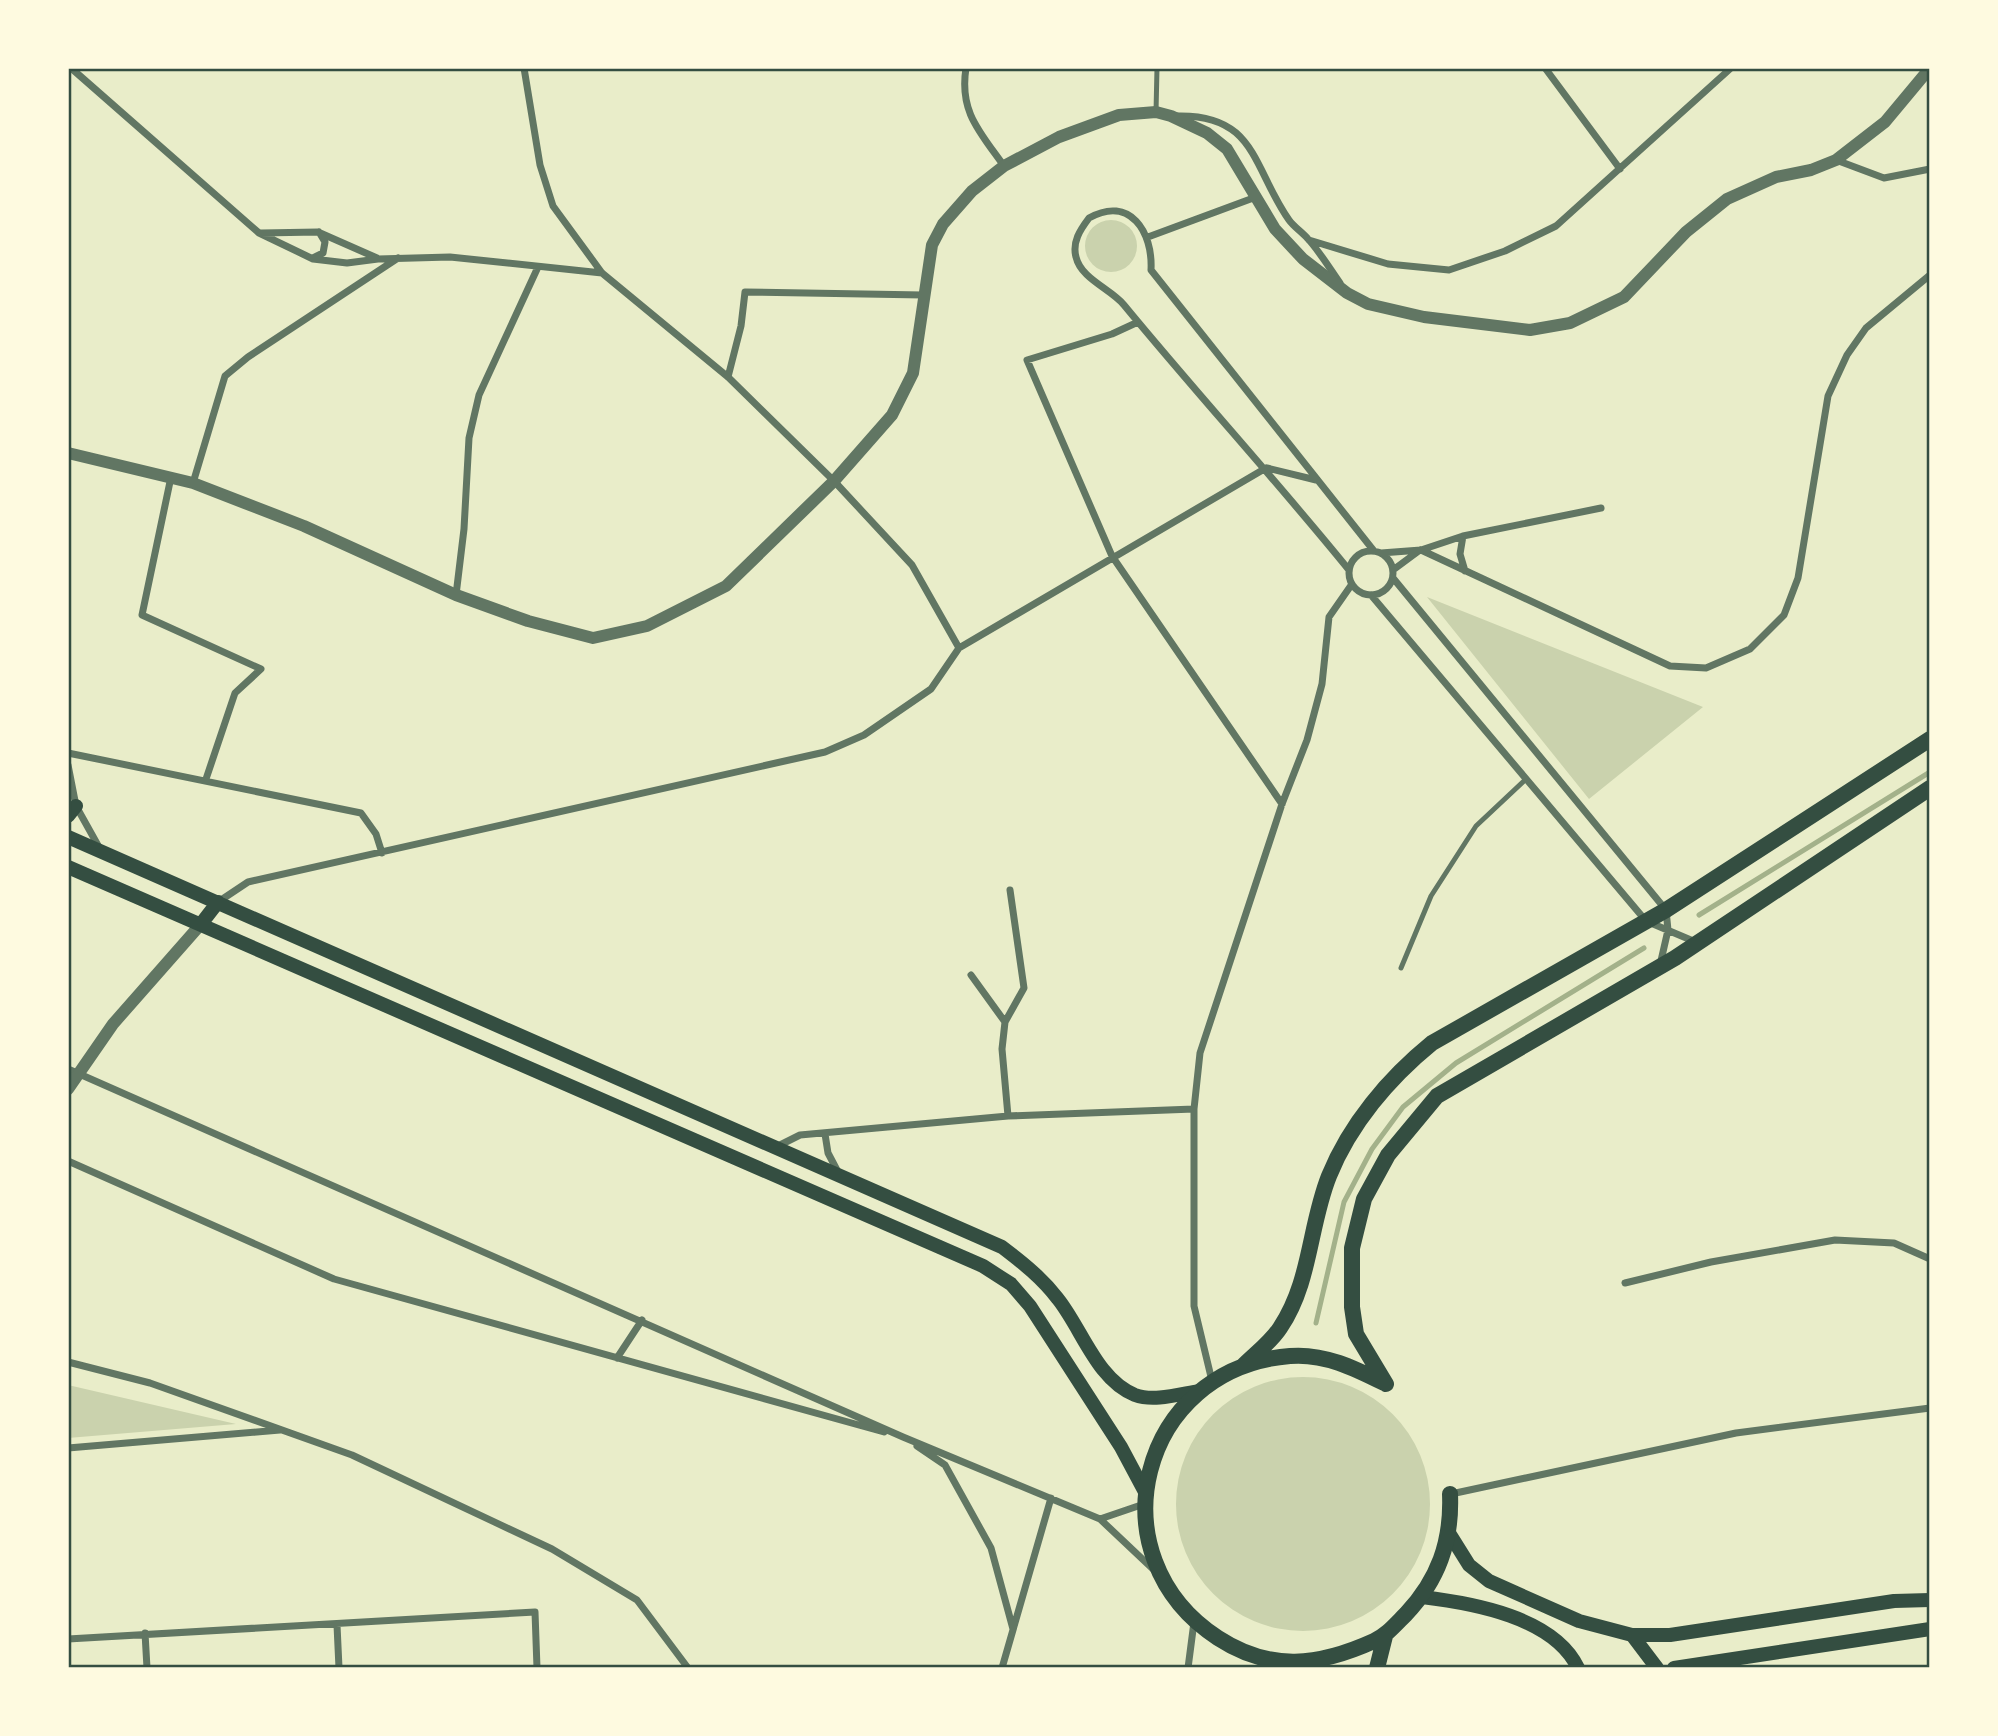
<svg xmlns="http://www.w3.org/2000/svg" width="1998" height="1736" font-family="Jost,sans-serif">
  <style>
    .green { fill: #cad2ad }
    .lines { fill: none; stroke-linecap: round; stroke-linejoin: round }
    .stream { stroke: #a3b18a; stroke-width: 5 }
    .service { stroke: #617663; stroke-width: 5 }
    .minor { stroke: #617663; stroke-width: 7 }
    .tertiary { stroke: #617663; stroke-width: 12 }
    .secondary { stroke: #344e41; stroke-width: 14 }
    .primary { stroke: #344e41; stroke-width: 16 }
    .neatline { fill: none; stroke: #344e41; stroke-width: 2.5 }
  </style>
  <rect width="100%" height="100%" fill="#e9edc9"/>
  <path class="green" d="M1085 246a26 26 0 1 1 52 0a26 26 0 1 1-52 0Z
    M 1427,597 L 1703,707 L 1589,799 Z
    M1176 1504a127 127 0 1 1 254 0a127 127 0 1 1-254 0Z
    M 68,1385 L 236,1424 L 68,1438 Z"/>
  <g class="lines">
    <path class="stream" d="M 1699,915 L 1930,772
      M 1316,1323 L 1344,1202 L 1372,1149 L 1403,1107 L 1456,1063 L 1644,948"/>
    <path class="service" d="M 1156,112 L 1157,68
      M 1401,968 L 1431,896 L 1476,826 L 1526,779"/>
    <path class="minor" d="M 71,68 L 259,233 L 313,259 L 347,263 L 378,259 L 450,257 L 602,273
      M 524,68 L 540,165 L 553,206 L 602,273 L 728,377 L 834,481 L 912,565 L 959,648
      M 966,68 C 959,112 980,132 1004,166
      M 1545,68 L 1620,169
      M 1175,116 C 1256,113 1252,167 1289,220 C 1294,227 1302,232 1308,239 C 1320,252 1330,269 1340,283
      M 1836,160 L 1884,178 L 1930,169
      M 261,233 L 318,232 L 377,258
      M 1148,237 L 1256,197
      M 1309,240 L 1388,264 L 1449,270 L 1505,251 L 1556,226 L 1731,68
      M 313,258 L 323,253 L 325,242 L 319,232
      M 1138,322 L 1112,334 L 1027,360 L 1112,556 L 1282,804
      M 728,377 L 741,326 L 745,292 L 923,295
      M 1267,468 L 1316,480
      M 171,477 L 142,615 L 261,669 L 235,693 L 206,779
      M 193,483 L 225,376 L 248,357 L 398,258
      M 1463,536 L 1460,554 L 1465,571
      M 1421,550 L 1670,666 L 1706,668 L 1750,649 L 1784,615 L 1798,578 L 1828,396 L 1847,355 L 1866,328 L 1930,275
      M1349 573a22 22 0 1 1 44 0a22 22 0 1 1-44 0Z
      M 1381,553 L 1421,550 L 1463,536 L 1601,508
      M 1349,570 C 1276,480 1198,395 1124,305 C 1111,289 1081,279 1076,257 C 1072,242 1080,230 1089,218 C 1130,195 1153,232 1151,270 L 1374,551
      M 1393,570 L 1420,550
      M 1393,578 L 1666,910 L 1668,930 L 1660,965
      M 456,595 L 464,529 L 469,438 L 479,395 L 538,267
      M 1371,595 L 1646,921 L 1698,943
      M 68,753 L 361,813 L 376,834 L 382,853
      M 68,765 L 76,806 L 100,849
      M 218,902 L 248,882 L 825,752 L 864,735 L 931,689 L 959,648 L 1266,468
      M 971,975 L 1005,1022
      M 68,1069 L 903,1437 L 1100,1519 L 1154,1570
      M 1008,1116 L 1002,1049 L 1005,1022 L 1024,988 L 1010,890
      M 825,1134 L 828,1153 L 838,1172
      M 776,1147 L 800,1135 L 1008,1116 L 1194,1109
      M 68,1161 L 334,1279 L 884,1432
      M 1625,1283 L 1711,1262 L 1835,1240 L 1894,1243 L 1930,1259
      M 617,1358 L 642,1320
      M 68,1362 L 150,1383 L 352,1455 L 552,1549 L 637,1600 L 688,1668
      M 1212,1381 L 1194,1306 L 1194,1109 L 1200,1053 L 1282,804 L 1307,740 L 1322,684 L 1329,617 L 1352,584
      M 917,1446 L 945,1465 L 991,1548 L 1013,1629
      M 68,1448 L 280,1430
      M 1451,1494 L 1736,1433 L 1930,1408
      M 1100,1519 L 1144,1504
      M 337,1625 L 339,1668
      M 145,1633 L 147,1668
      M 68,1639 L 535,1612 L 537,1668
      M 1002,1668 L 1051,1498
      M 1188,1668 L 1194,1622"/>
    <path class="tertiary" d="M 68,453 L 193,483 L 304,526 L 456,595 L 528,621 L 593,638 L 647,626 L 726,586 L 834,481 L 892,415 L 913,373 L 932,245 L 943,224 L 972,191 L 1004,166 L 1059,137 L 1119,115 L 1156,112 L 1171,116 L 1207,133 L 1227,149 L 1275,229 L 1303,259 L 1347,293 L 1368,304 L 1424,317 L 1530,330 L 1570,323 L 1624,297 L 1686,232 L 1727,199 L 1776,177 L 1811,170 L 1836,160 L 1885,122 L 1930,68
      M 68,1089 L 113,1024 L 201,924"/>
    <path class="secondary" d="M 68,816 L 76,806
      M 68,837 L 1002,1247 C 1023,1263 1042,1278 1058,1299 C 1082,1329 1097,1380 1135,1395 C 1154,1402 1180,1394 1200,1391
      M 68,867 L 983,1266 L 1011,1284 L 1030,1306 L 1121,1447 L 1145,1492
      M 201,924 L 218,902
      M 1449,1533 L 1469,1565 L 1489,1581 L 1579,1621 L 1632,1635 L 1670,1635 L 1894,1601 L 1930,1600
      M 1422,1597 C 1472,1603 1554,1617 1578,1668
      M 1632,1635 L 1657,1668
      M 1674,1668 L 1930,1629"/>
    <path class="primary" d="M 1243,1366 C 1255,1354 1271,1342 1280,1328 C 1311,1282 1309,1226 1329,1176 C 1350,1124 1389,1078 1432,1043 L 1666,910 L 1930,739
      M 1386,1384 L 1356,1334 L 1352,1307 L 1352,1248 L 1364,1199 L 1388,1155 L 1437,1096 L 1675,958 L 1930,788
      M 1386,1384 C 1356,1369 1325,1353 1290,1356 C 1139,1368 1092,1556 1218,1638 C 1270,1672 1319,1666 1374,1641 C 1387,1635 1395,1625 1406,1614 C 1438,1580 1452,1542 1450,1494
      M 1377,1668 L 1385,1636"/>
  </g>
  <rect width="1998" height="1736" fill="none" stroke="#fefae0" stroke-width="140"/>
  <rect x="70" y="70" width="1858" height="1596" class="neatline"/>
</svg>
